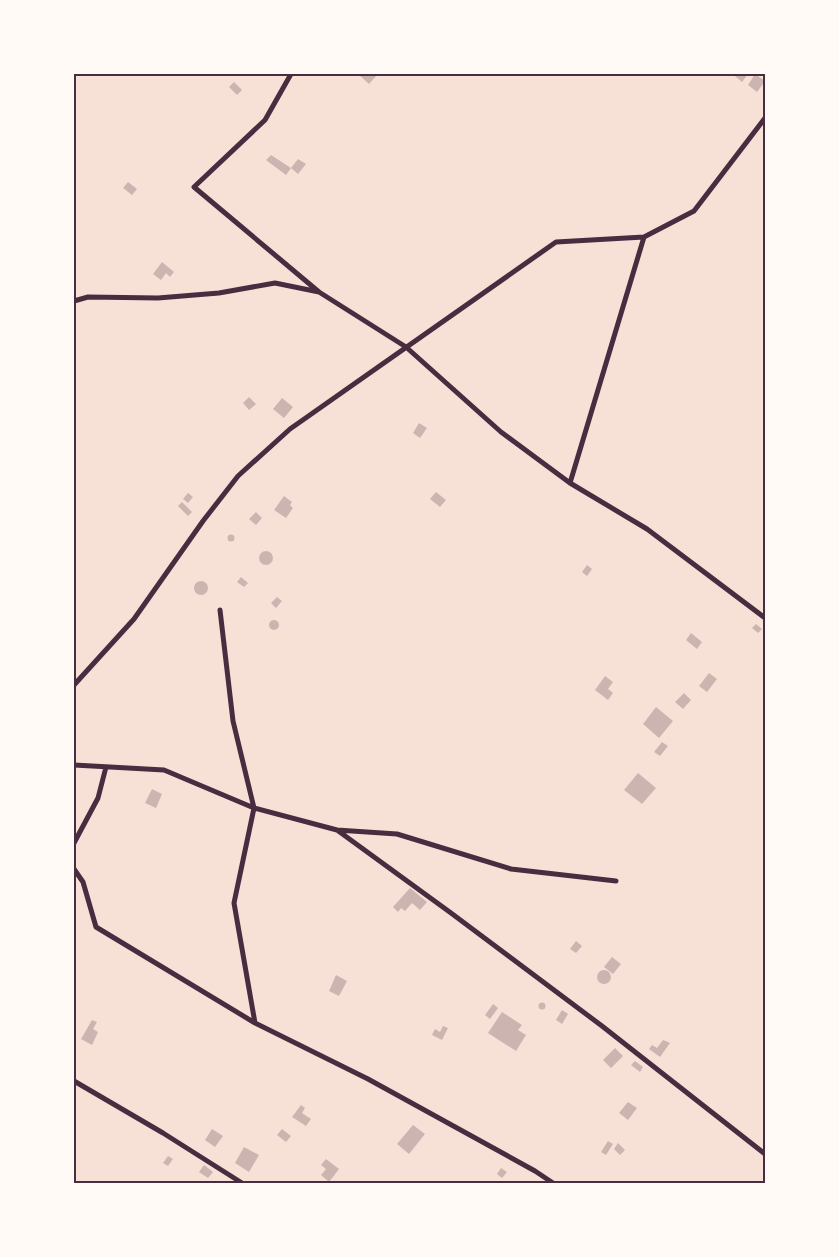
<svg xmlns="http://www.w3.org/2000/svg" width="839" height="1257" font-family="'Noto Sans',sans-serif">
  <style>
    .building { fill: #ccb4b1 }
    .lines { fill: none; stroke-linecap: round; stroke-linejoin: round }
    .minor { stroke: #4a2c40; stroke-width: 5 }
    .neatline { fill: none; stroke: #4a2c40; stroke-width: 2 }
  </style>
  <rect width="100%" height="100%" fill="#f7e1d7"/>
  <path class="building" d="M 358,74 L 378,74 L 369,84 Z
    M 737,74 L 748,74 L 742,82 L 735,76 Z
    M 755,74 L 765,81 L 757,92 L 748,85 Z
    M 234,82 L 242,90 L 237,95 L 229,87 Z
    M 271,155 L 291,168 L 286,175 L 266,160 Z
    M 298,159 L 306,164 L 298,174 L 291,168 Z
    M 128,182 L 137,189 L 132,195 L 123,188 Z
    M 162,262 L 174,272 L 170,277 L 166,273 L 161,280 L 153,274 Z
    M 249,397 L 256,404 L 249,410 L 243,403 Z
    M 282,398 L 293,407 L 284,418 L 273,409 Z
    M 419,423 L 427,428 L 420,438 L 413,433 Z
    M 436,492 L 446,500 L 440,507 L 430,499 Z
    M 188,493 L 193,497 L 188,503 L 183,499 Z
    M 284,496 L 292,502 L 290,505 L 293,508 L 286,518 L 274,510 Z
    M 182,502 L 192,512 L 188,516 L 178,506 Z
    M 256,512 L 262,518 L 256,525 L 249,519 Z
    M227.5 538a3.5 3.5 0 1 1 7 0a3.5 3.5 0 1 1-7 0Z
    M259 558a7 7 0 1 1 14 0a7 7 0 1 1-14 0Z
    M 587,565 L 592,569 L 587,576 L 582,572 Z
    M 241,577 L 248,583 L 244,587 L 237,582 Z
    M194 588a7 7 0 1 1 14 0a7 7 0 1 1-14 0Z
    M 277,597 L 282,601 L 276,608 L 271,603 Z
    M269 625a5 5 0 1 1 10 0a5 5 0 1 1-10 0Z
    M 756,624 L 762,629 L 758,633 L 752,628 Z
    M 691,633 L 702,642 L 697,649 L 686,640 Z
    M 709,673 L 717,679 L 707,692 L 699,686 Z
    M 605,676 L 613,682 L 608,689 L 613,693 L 608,700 L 595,690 Z
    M 684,693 L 691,700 L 683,709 L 675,702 Z
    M 656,707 L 673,721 L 659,738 L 643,724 Z
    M 662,742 L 668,746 L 660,756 L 654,752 Z
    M 638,773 L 656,788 L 642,804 L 624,790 Z
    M 152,789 L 162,794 L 156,808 L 145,803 Z
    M 410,888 L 427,902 L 420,910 L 412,903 L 405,911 L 401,908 L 398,912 L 393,907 Z
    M 576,941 L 582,946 L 576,953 L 570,949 Z
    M 612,957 L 621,964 L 613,974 L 604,967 Z
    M597 977a7 7 0 1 1 14 0a7 7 0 1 1-14 0Z
    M 336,975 L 347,981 L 339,996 L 329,991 Z
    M538.5 1006a3.5 3.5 0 1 1 7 0a3.5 3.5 0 1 1-7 0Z
    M 493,1004 L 498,1008 L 490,1019 L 485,1015 Z
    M 562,1010 L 568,1014 L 562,1024 L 556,1020 Z
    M 502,1012 L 522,1025 L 518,1030 L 526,1035 L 516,1051 L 488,1033 Z
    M 92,1020 L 97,1022 L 93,1029 L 98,1032 L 92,1045 L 81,1039 Z
    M 443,1026 L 448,1028 L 442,1040 L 432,1035 L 435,1029 L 440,1032 Z
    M 663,1040 L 670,1043 L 660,1057 L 649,1049 L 652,1045 L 657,1048 Z
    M 615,1048 L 623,1056 L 611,1068 L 603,1060 Z
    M 635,1061 L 643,1067 L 640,1072 L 631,1065 Z
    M 628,1102 L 637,1108 L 628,1120 L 619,1113 Z
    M 301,1105 L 305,1108 L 302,1113 L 311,1119 L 306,1126 L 292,1117 Z
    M 413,1125 L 425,1134 L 409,1154 L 397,1144 Z
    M 212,1129 L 223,1136 L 215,1147 L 205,1140 Z
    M 282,1129 L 291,1136 L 286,1142 L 277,1135 Z
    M 608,1141 L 613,1144 L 606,1155 L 601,1152 Z
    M 618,1143 L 625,1150 L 620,1155 L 614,1149 Z
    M 244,1147 L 259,1155 L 249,1172 L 235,1163 Z
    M 168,1156 L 173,1159 L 168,1166 L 163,1163 Z
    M 326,1159 L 339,1169 L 329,1182 L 321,1175 L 326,1169 L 321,1165 Z
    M 204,1165 L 213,1172 L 208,1178 L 199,1172 Z
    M 501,1168 L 507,1172 L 502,1178 L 497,1174 Z"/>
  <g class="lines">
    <path class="minor" d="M 291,74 L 265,120 L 194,187 L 319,292 L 406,347 L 501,432 L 570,483 L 647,529 L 765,618
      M 74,301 L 88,297 L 158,298 L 219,293 L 275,283 L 319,292
      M 570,483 L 644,237 L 694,211 L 765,118
      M 220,610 L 233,721 L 254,808 L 234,903 L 255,1023
      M 74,685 L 134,619 L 203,521 L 238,476 L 290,429 L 556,242 L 644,237
      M 74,765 L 164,770 L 254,808 L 337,830 L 451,913 L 602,1026 L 765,1154
      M 337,830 L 397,834 L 511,869 L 616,881
      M 74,843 L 98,798 L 106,767
      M 74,869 L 83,882 L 96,927 L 255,1023 L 368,1079 L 535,1171 L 553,1183
      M 74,1081 L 163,1133 L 242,1183"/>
  </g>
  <rect width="839" height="1257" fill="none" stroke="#fffaf5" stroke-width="150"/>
  <rect x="75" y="75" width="689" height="1107" class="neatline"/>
</svg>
